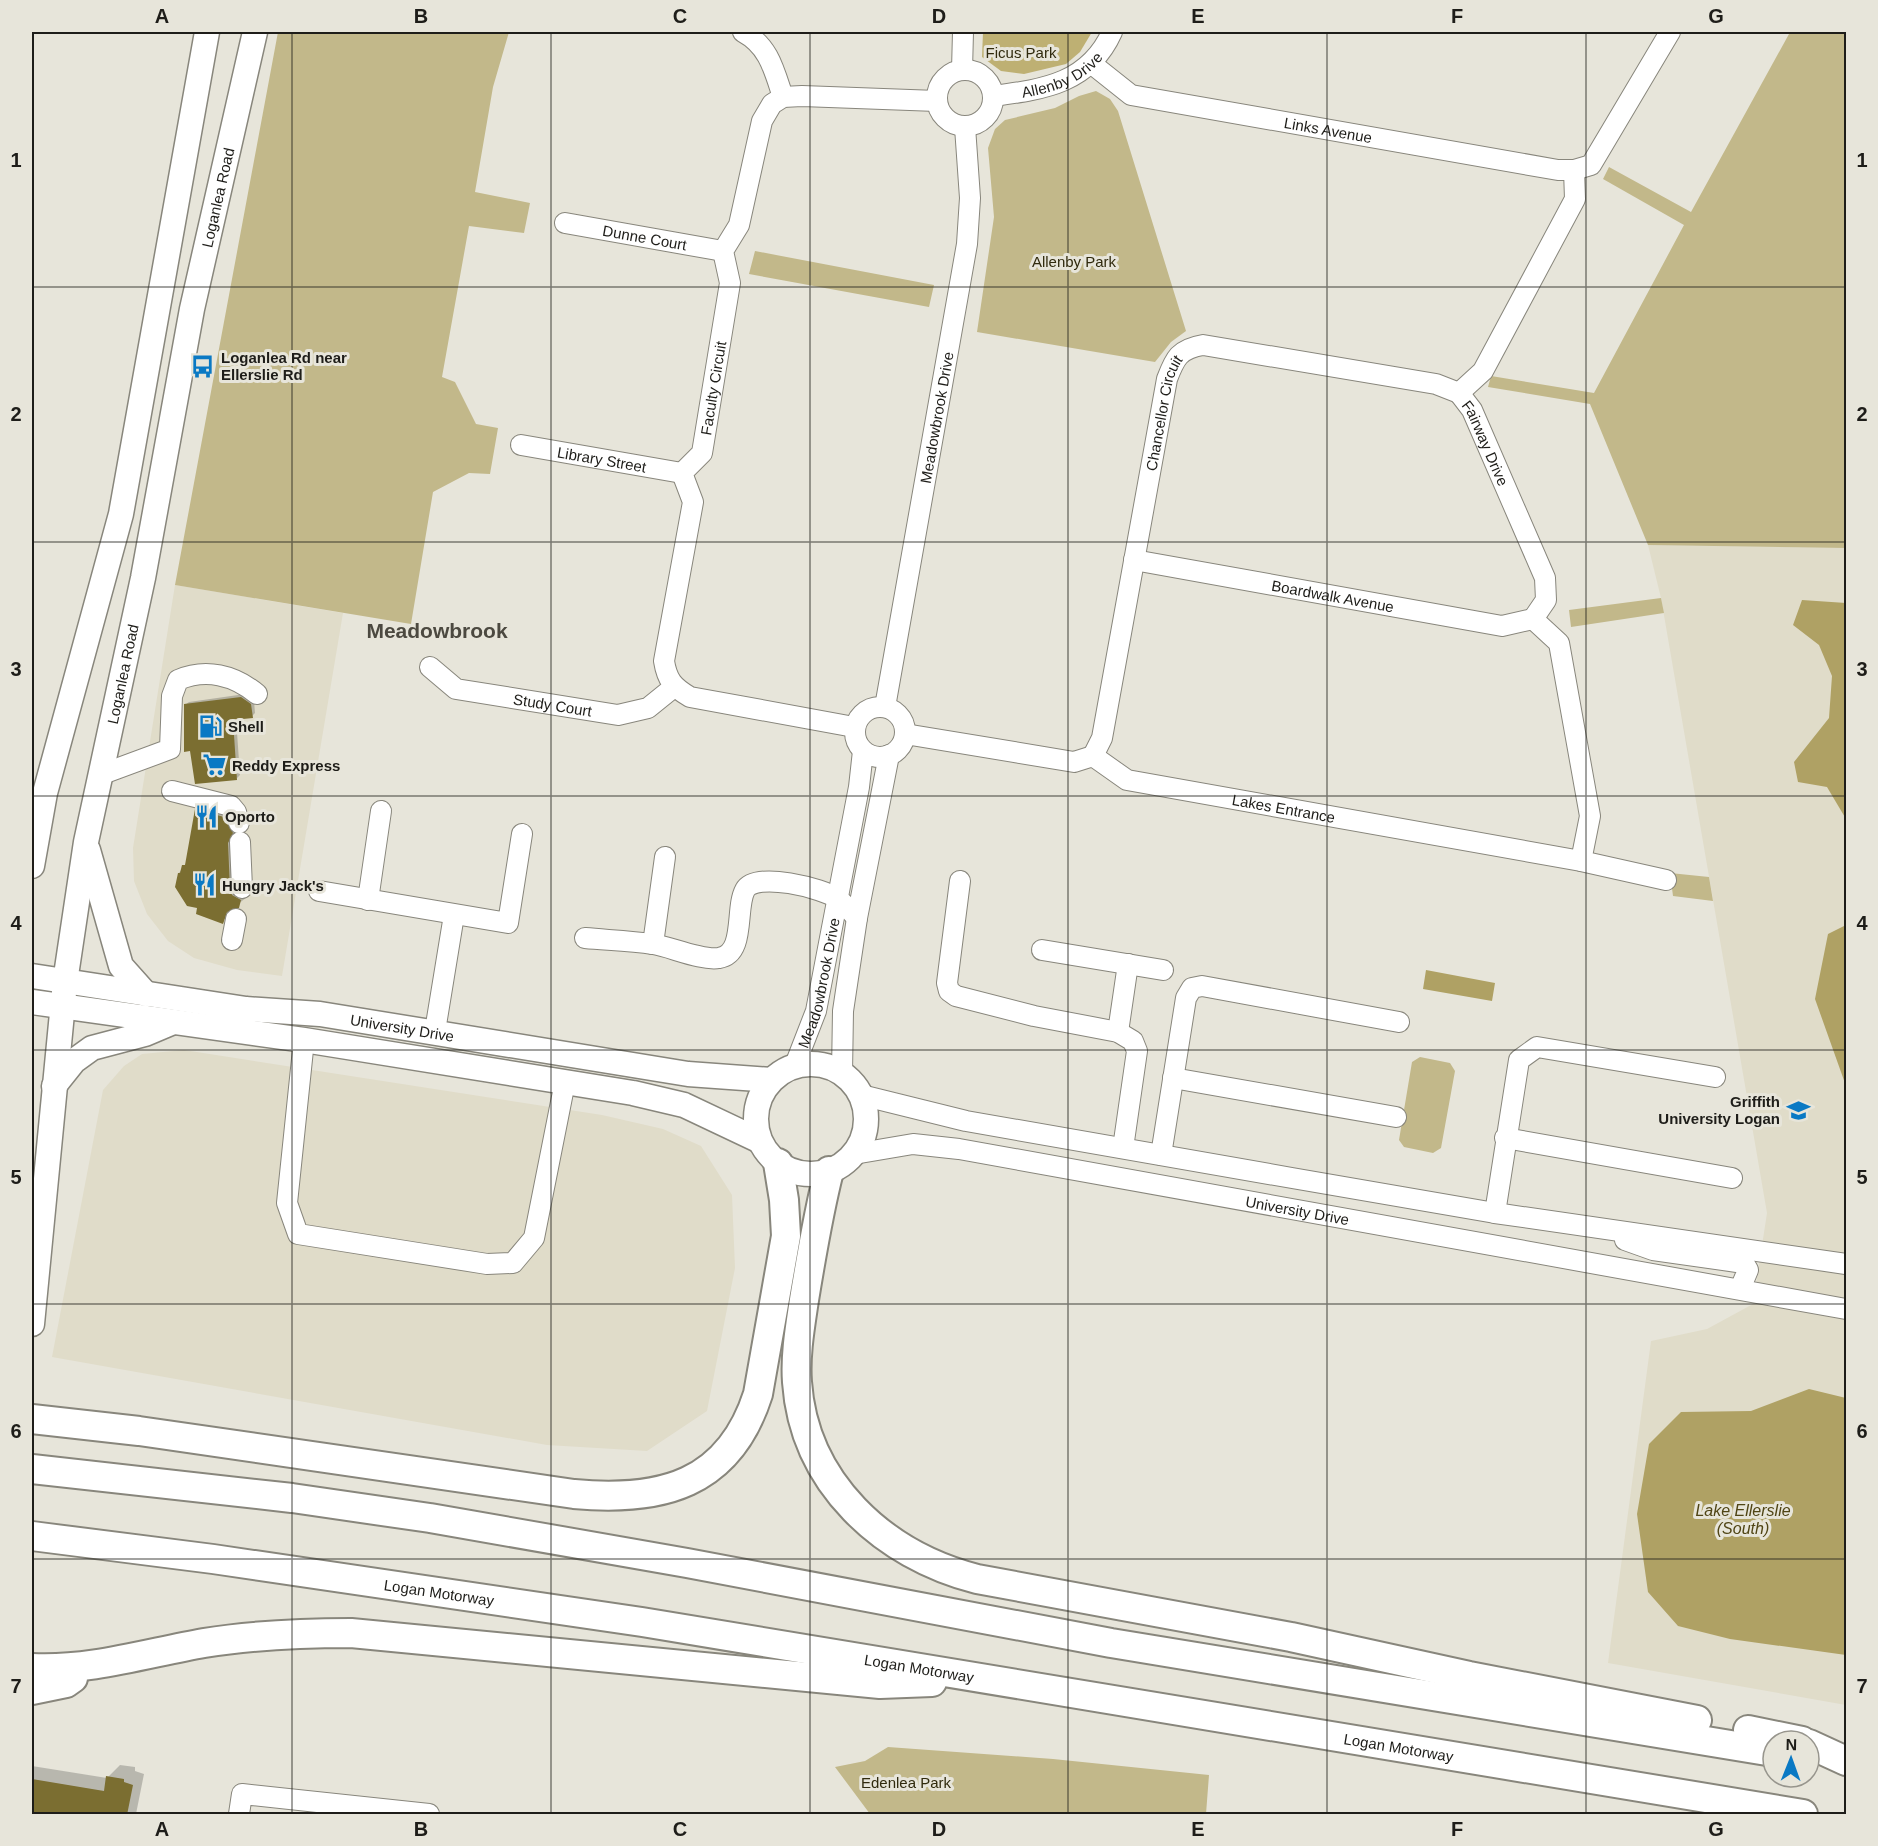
<svg xmlns="http://www.w3.org/2000/svg" width="1878" height="1846" font-family="Arial,sans-serif">
  <style>
    .built { fill: #e0dcc9 }
    .green { fill: #c2b88a }
    .forest { fill: #beb073 }
    .water { fill: #afa164 }
    .shadow { fill: #0003 }
    .building { fill: #7b6e31 }
    .lines { fill: none; stroke-linecap: round; stroke-linejoin: round }
    .minor-casing { stroke: #88867c; stroke-width: 22 }
    .major-casing { stroke: #88867c; stroke-width: 27 }
    .highway-casing { stroke: #88867c; stroke-width: 32 }
    .minor { stroke: #fff; stroke-width: 20 }
    .major { stroke: #fff; stroke-width: 24 }
    .highway { stroke: #fff; stroke-width: 28 }
    .grid { fill: none; stroke: #1e1d19; stroke-width: 1.5; stroke-opacity: 0.55 }
    .labels { text-anchor: middle; dominant-baseline: central; stroke-width: 6; stroke-linejoin: round; paint-order: stroke }
    .park-label { font-size: 15px; fill: #302a0d; stroke: #e7e5da }
    .street-label { font-size: 15px; fill: #1e1d19; stroke: #e7e5da }
    .poi-label { font-size: 15px; font-weight: bold; fill: #1e1d19; stroke: #e7e5da; text-anchor: start }
    .water-label { font-size: 16px; font-style: italic; fill: #504515; stroke: #e7e5da }
    .district-label { font-size: 21px; font-weight: bold; fill: #4c4940; stroke: #e7e5da }
    .neatline { fill: none; stroke: #1e1d19; stroke-width: 2 }
    .grid-label { font-size: 20px; text-anchor: middle; font-weight: bold; fill: #1e1d19 }
  </style>
  <rect width="100%" height="100%" fill="#e7e5da"/>
  <path class="built" d="M 1648,545 L 1846,548 L 1846,1705 L 1608,1663 L 1651,1341 L 1707,1329 L 1753,1304 L 1767,1213 L 1661,598 Z
    M 175,585 L 343,613 L 282,976 L 237,970 L 194,958 L 168,941 L 147,914 L 134,881 L 133,848 Z
    M 184,1050 L 602,1115 L 663,1129 L 701,1146 L 732,1195 L 735,1268 L 707,1411 L 647,1451 L 547,1445 L 52,1357 L 103,1090 L 124,1066 L 142,1054 Z"/>
  <path class="green" d="M 278,32 L 509,32 L 493,87 L 475,192 L 530,203 L 524,233 L 469,226 L 442,377 L 455,382 L 476,424 L 498,428 L 490,474 L 469,473 L 433,492 L 411,624 L 175,585 Z
    M 1786,32 L 1846,32 L 1846,548 L 1648,545 L 1590,404 L 1488,387 L 1491,376 L 1594,393 L 1684,225 L 1603,179 L 1609,167 L 1691,212 L 1789,34 Z
    M 1096,91 L 1110,99 L 1118,111 L 1186,331 L 1171,342 L 1155,362 L 977,332 L 994,217 L 988,148 L 995,129 L 1005,120 L 1055,108 L 1079,96 Z
    M 755,251 L 934,285 L 929,307 L 749,274 Z
    M 1661,598 L 1664,613 L 1571,627 L 1569,610 Z
    M 1670,873 L 1709,877 L 1713,901 L 1673,896 Z
    M 1420,1057 L 1450,1063 L 1455,1071 L 1441,1148 L 1433,1153 L 1404,1147 L 1399,1140 L 1412,1062 Z
    M 888,1747 L 1053,1759 L 1209,1775 L 1206,1814 L 870,1814 L 835,1767 L 865,1761 Z"/>
  <path class="forest" d="M 983,32 L 1092,32 L 1080,52 L 1066,64 L 1024,74 L 1001,71 L 982,57 Z"/>
  <path class="water" d="M 1802,600 L 1846,603 L 1846,819 L 1827,787 L 1798,782 L 1794,762 L 1829,718 L 1832,676 L 1819,645 L 1793,625 Z
    M 1846,925 L 1846,1086 L 1815,999 L 1828,934 Z
    M 1426,970 L 1495,983 L 1492,1001 L 1423,989 Z
    M 1809,1389 L 1846,1398 L 1846,1655 L 1730,1639 L 1678,1626 L 1648,1592 L 1637,1514 L 1649,1444 L 1681,1412 L 1751,1411 Z"/>
  <path class="shadow" d="M 245,694 L 254,701 L 255,713 L 252,716 L 236,718 L 240,775 L 237,778 L 185,705 L 189,702 Z
    M 205,801 L 240,823 L 236,833 L 238,879 L 248,891 L 247,897 L 233,908 L 222,922 L 179,873 L 187,862 L 196,810 Z
    M 120,1765 L 135,1767 L 135,1771 L 144,1774 L 136,1814 L 32,1814 L 32,1766 L 107,1778 Z"/>
  <path class="building" d="M 241,697 L 251,704 L 253,718 L 233,720 L 237,780 L 195,784 L 190,751 L 184,752 L 184,704 Z
    M 195,809 L 224,817 L 233,833 L 228,843 L 230,889 L 232,895 L 241,900 L 239,908 L 227,912 L 223,924 L 196,914 L 197,908 L 187,906 L 175,887 L 178,873 L 180,873 L 182,865 L 185,865 Z
    M 106,1776 L 124,1779 L 124,1782 L 133,1785 L 127,1815 L 32,1815 L 32,1779 L 104,1791 Z"/>
  <g class="lines">
    <defs>
      <g id="minor">
        <path d="M 743,32 C 769,46 774,70 783,97"/>
        <path id="s1" d="M 1092,64 L 1131,95 L 1558,170 L 1574,170 L 1591,165 L 1670,32"/>
        <circle cx="965" cy="98" r="28"/>
        <path d="M 962,70 L 963,32"/>
        <path id="s2" d="M 994,96 C 1045,89 1089,83 1112,32"/>
        <path id="s3" d="M 565,223 L 723,251"/>
        <path d="M 1459,393 L 1483,371 L 1575,199 L 1574,170"/>
        <path id="s4" d="M 1459,393 L 1472,410 L 1545,578 L 1546,600 L 1533,619"/>
        <path id="s5" d="M 521,445 L 682,473"/>
        <path id="s6" d="M 1134,560 L 1502,626 L 1533,619"/>
        <path d="M 1533,619 L 1559,643 L 1590,816 L 1581,861"/>
        <path id="s7" d="M 430,667 L 456,689 L 618,715 L 648,708 L 674,687"/>
        <circle cx="880" cy="732" r="25"/>
        <path id="s8" d="M 885,707 L 967,244 L 970,198 L 965,127"/>
        <path id="s9" d="M 854,727 L 690,697 C 673,687 667,680 664,661 L 693,502 L 682,473 L 702,453 L 730,283 L 723,251 L 739,225 L 762,121 L 772,104 L 783,97 L 802,96 L 937,101"/>
        <path id="s10" d="M 905,734 L 1074,762 L 1093,756 L 1127,780 L 1581,861 L 1666,880"/>
        <path id="s11" d="M 1093,756 L 1102,738 L 1167,379 C 1175,358 1179,349 1203,345 L 1436,384 L 1459,393"/>
        <path d="M 100,775 L 170,749 L 172,696 L 178,680 C 206,668 234,675 257,694"/>
        <path d="M 172,791 L 231,806 L 236,812 L 239,823"/>
        <path d="M 240,842 L 242,888"/>
        <path d="M 960,881 L 947,983 L 949,991 L 956,996 L 1034,1016 L 1118,1032 L 1133,1041 L 1137,1051 L 1123,1148"/>
        <path d="M 319,891 L 508,923 L 522,834"/>
        <path d="M 368,900 L 381,811"/>
        <path d="M 585,938 C 607,940 630,941 653,944 C 671,947 702,961 719,958 C 746,954 735,908 745,890 C 755,871 823,888 838,899 C 845,904 851,912 857,918"/>
        <path d="M 232,940 L 236,919"/>
        <path d="M 653,944 L 665,857"/>
        <path d="M 1042,950 L 1163,970"/>
        <path d="M 435,1031 L 454,915"/>
        <path d="M 1118,1032 L 1128,964"/>
        <path d="M 304,1040 L 287,1203 L 298,1234 L 487,1264 L 513,1263 L 534,1238 L 565,1082"/>
        <path id="s12" d="M 795,1065 L 816,1011 L 859,787 L 863,751"/>
        <path d="M 842,1073 L 843,1011 L 857,918 L 889,755"/>
        <path d="M 1173,1078 L 1396,1117"/>
        <path d="M 861,1095 L 966,1121 L 1292,1178 L 1495,1213 L 1846,1264"/>
        <path d="M 1505,1138 L 1732,1178"/>
        <path id="s13" d="M 854,1154 L 913,1144 L 959,1149 L 1846,1309"/>
        <path d="M 1161,1155 L 1186,998 L 1192,988 L 1202,986 L 1399,1022"/>
        <path d="M 1495,1213 L 1519,1060 L 1537,1047 L 1715,1077"/>
        <path d="M 1625,1240 L 1653,1250 L 1744,1263 L 1748,1270 L 1740,1289"/>
        <path d="M 239,1814 L 242,1794 L 429,1814"/>
      </g>
      <g id="major">
        <path d="M 88,850 L 121,966 L 146,994"/>
        <path d="M 32,866 L 45,793 L 121,514 L 207,32"/>
        <path id="s14" d="M 32,976 L 246,1009 L 320,1014 L 688,1074 L 771,1080"/>
        <path d="M 32,1002 L 304,1040 L 633,1093 L 684,1105 L 760,1141"/>
        <circle cx="811" cy="1119" r="55"/>
        <path d="M 54,1086 L 74,1061 L 92,1048 L 145,1034 L 171,1023"/>
        <path id="s15" d="M 32,1324 L 65,982 L 86,842 L 143,578 L 192,309 L 255,32"/>
      </g>
      <g id="highway">
        <path d="M 829,1171 C 818,1214 811,1257 804,1300 C 800,1327 795,1355 797,1382 C 804,1483 883,1555 977,1579 L 1291,1637 L 1469,1676 L 1697,1720"/>
        <path d="M 32,1419 L 139,1431 L 574,1494 C 661,1502 729,1485 758,1394 L 786,1236 L 784,1200 L 778,1163"/>
        <path d="M 32,1469 L 292,1498 L 430,1518 L 687,1563 L 1111,1643 L 1773,1752"/>
        <path id="s16" d="M 32,1536 L 213,1559 L 642,1622 L 1803,1814"/>
        <path d="M 32,1668 C 90,1671 147,1653 204,1643 C 253,1635 302,1633 351,1633 L 880,1684 L 932,1682"/>
        <path d="M 32,1690 L 66,1683 L 73,1678"/>
        <path d="M 1748,1730 L 1802,1741"/>
        <path d="M 1809,1744 L 1846,1761"/>
      </g>
    </defs>
    <use href="#minor" class="minor-casing"/>
    <use href="#major" class="major-casing"/>
    <use href="#highway" class="highway-casing"/>
    <use href="#minor" class="minor"/>
    <use href="#major" class="major"/>
    <use href="#highway" class="highway"/>
  </g>
  <path class="grid" d="M 292,32 L 292,1814M 551,32 L 551,1814M 810,32 L 810,1814M 1068,32 L 1068,1814M 1327,32 L 1327,1814M 1586,32 L 1586,1814M 32,287 L 1846,287M 32,542 L 1846,542M 32,796 L 1846,796M 32,1050 L 1846,1050M 32,1304 L 1846,1304M 32,1559 L 1846,1559"/>
  <defs>
    <symbol id="bus-bare" viewBox="-9 -9 18 18"><path d="M-5-6H5V4H4V6H2V4H-2V6H-4V4H-5ZM-3.5-4V0h7V-4ZM-3.5 1.2v1.5H-2V1.2ZM2 1.2v1.5H3.5V1.2Z" fill="#0a79c4" stroke="#e7e5da" stroke-width="2.5" paint-order="stroke"/></symbol>
    <symbol id="fuel-bare" viewBox="-9 -9 18 18"><path d="M-5.5-6h7V0h2V4h1.3V-2.5L3-4.5l.8-.8L6-3V5H2.5V1h-1V6h-7ZM-4.2-4.7v3.2H.2V-4.7Z" fill="#0a79c4" stroke="#e7e5da" stroke-width="2.5" paint-order="stroke"/></symbol>
    <symbol id="supermarket-bare" viewBox="-9 -9 18 18"><path d="M-6-5.5h2.5l.6 2H6L4.5 2H-2.5L-4.4-4H-6ZM-1.5 3.2a1.3 1.3 0 1 0 .1 0ZM3 3.2a1.3 1.3 0 1 0 .1 0Z" fill="#0a79c4" stroke="#e7e5da" stroke-width="2.5" paint-order="stroke"/></symbol>
    <symbol id="restaurant-bare" viewBox="-9 -9 18 18"><path d="M-5-6h1v4h1v-4h1v4h1v-4h1v5L-1.5 .5V6h-2V.5L-5-1ZM5-6V6H3V1.5H1.5Q1.5-4 5-6Z" fill="#0a79c4" stroke="#e7e5da" stroke-width="2.5" paint-order="stroke"/></symbol>
    <symbol id="university-bare" viewBox="-9 -9 18 18"><path d="M0-5L7-2L0 1L-7-2ZM-4 1L0 2.5L4 1V4Q0 6-4 4Z" fill="#0a79c4" stroke="#e7e5da" stroke-width="2.5" paint-order="stroke"/></symbol>
  </defs>
  <g fill-rule="evenodd">
    <use href="#bus-bare" x="186" y="350" width="33" height="33"/>
    <use href="#fuel-bare" x="194" y="710" width="33" height="33"/>
    <use href="#supermarket-bare" x="198" y="748" width="33" height="33"/>
    <use href="#restaurant-bare" x="190" y="800" width="33" height="33"/>
    <use href="#restaurant-bare" x="188" y="868" width="33" height="33"/>
    <use href="#university-bare" x="1782" y="1094" width="33" height="33"/>
  </g>
  <g class="labels">
    <g class="park-label">
      <text x="1021" y="52">Ficus Park</text>
      <text x="1074" y="261">Allenby Park</text>
      <text x="906" y="1782">Edenlea Park</text>
    </g>
    <g class="street-label">
      <text stroke="none"><textPath href="#s2" startOffset="72">Allenby Drive</textPath></text>
      <text stroke="none"><textPath href="#s1" startOffset="250">Links Avenue</textPath></text>
      <text stroke="none"><textPath href="#s15" startOffset="1143">Loganlea Road</textPath></text>
      <text stroke="none"><textPath href="#s3" startOffset="81">Dunne Court</textPath></text>
      <text stroke="none"><textPath href="#s9" startOffset="500">Faculty Circuit</textPath></text>
      <text stroke="none"><textPath href="#s11" startOffset="351">Chancellor Circuit</textPath></text>
      <text stroke="none"><textPath href="#s8" startOffset="294">Meadowbrook Drive</textPath></text>
      <text stroke="none"><textPath href="#s4" startOffset="57">Fairway Drive</textPath></text>
      <text stroke="none"><textPath href="#s5" startOffset="82">Library Street</textPath></text>
      <text stroke="none"><textPath href="#s6" startOffset="202">Boardwalk Avenue</textPath></text>
      <text stroke="none"><textPath href="#s15" startOffset="657">Loganlea Road</textPath></text>
      <text stroke="none"><textPath href="#s7" startOffset="132">Study Court</textPath></text>
      <text stroke="none"><textPath href="#s10" startOffset="392">Lakes Entrance</textPath></text>
      <text stroke="none"><textPath href="#s12" startOffset="86">Meadowbrook Drive</textPath></text>
      <text stroke="none"><textPath href="#s14" startOffset="374">University Drive</textPath></text>
      <text stroke="none"><textPath href="#s13" startOffset="450">University Drive</textPath></text>
      <text stroke="none"><textPath href="#s16" startOffset="411">Logan Motorway</textPath></text>
      <text stroke="none"><textPath href="#s16" startOffset="897">Logan Motorway</textPath></text>
      <text stroke="none"><textPath href="#s16" startOffset="1383">Logan Motorway</textPath></text>
    </g>
    <g class="poi-label">
      <text x="221" y="357">Loganlea Rd near<tspan x="221" dy="17">Ellerslie Rd</tspan></text>
      <text x="228" y="726">Shell</text>
      <text x="232" y="765">Reddy Express</text>
      <text x="225" y="816">Oporto</text>
      <text x="222" y="885">Hungry Jack's</text>
      <text x="1780" y="1101" text-anchor="end">Griffith<tspan x="1780" dy="17">University Logan</tspan></text>
    </g>
    <g class="water-label">
      <text x="1743" y="1510">Lake Ellerslie<tspan x="1743" dy="18">(South)</tspan></text>
    </g>
    <g class="district-label">
      <text x="437" y="630">Meadowbrook</text>
    </g>
  </g>
  <rect width="1878" height="1846" fill="none" stroke="#e7e5da" stroke-width="66"/>
  <g transform="translate(1791 1759) rotate(1)"><circle r="28" fill="#e7e5da" stroke="#97958d" stroke-width="1.5"/>
  <path d="M0-4.5L10 22L0 15L-10 22Z" fill="#0a79c4"/>
  <text y="-9" font-size="16" font-weight="bold" text-anchor="middle" fill="#1e1d19">N</text>
  </g>
  <rect x="33" y="33" width="1812" height="1780" class="neatline"/>
  <g class="grid-label">
    <text x="162" y="23">A</text>
    <text x="421" y="23">B</text>
    <text x="680" y="23">C</text>
    <text x="939" y="23">D</text>
    <text x="1198" y="23">E</text>
    <text x="1457" y="23">F</text>
    <text x="1716" y="23">G</text>
    <text x="16" y="167">1</text>
    <text x="1862" y="167">1</text>
    <text x="16" y="421">2</text>
    <text x="1862" y="421">2</text>
    <text x="16" y="676">3</text>
    <text x="1862" y="676">3</text>
    <text x="16" y="930">4</text>
    <text x="1862" y="930">4</text>
    <text x="16" y="1184">5</text>
    <text x="1862" y="1184">5</text>
    <text x="16" y="1438">6</text>
    <text x="1862" y="1438">6</text>
    <text x="16" y="1693">7</text>
    <text x="1862" y="1693">7</text>
    <text x="162" y="1836">A</text>
    <text x="421" y="1836">B</text>
    <text x="680" y="1836">C</text>
    <text x="939" y="1836">D</text>
    <text x="1198" y="1836">E</text>
    <text x="1457" y="1836">F</text>
    <text x="1716" y="1836">G</text>
  </g>
</svg>
